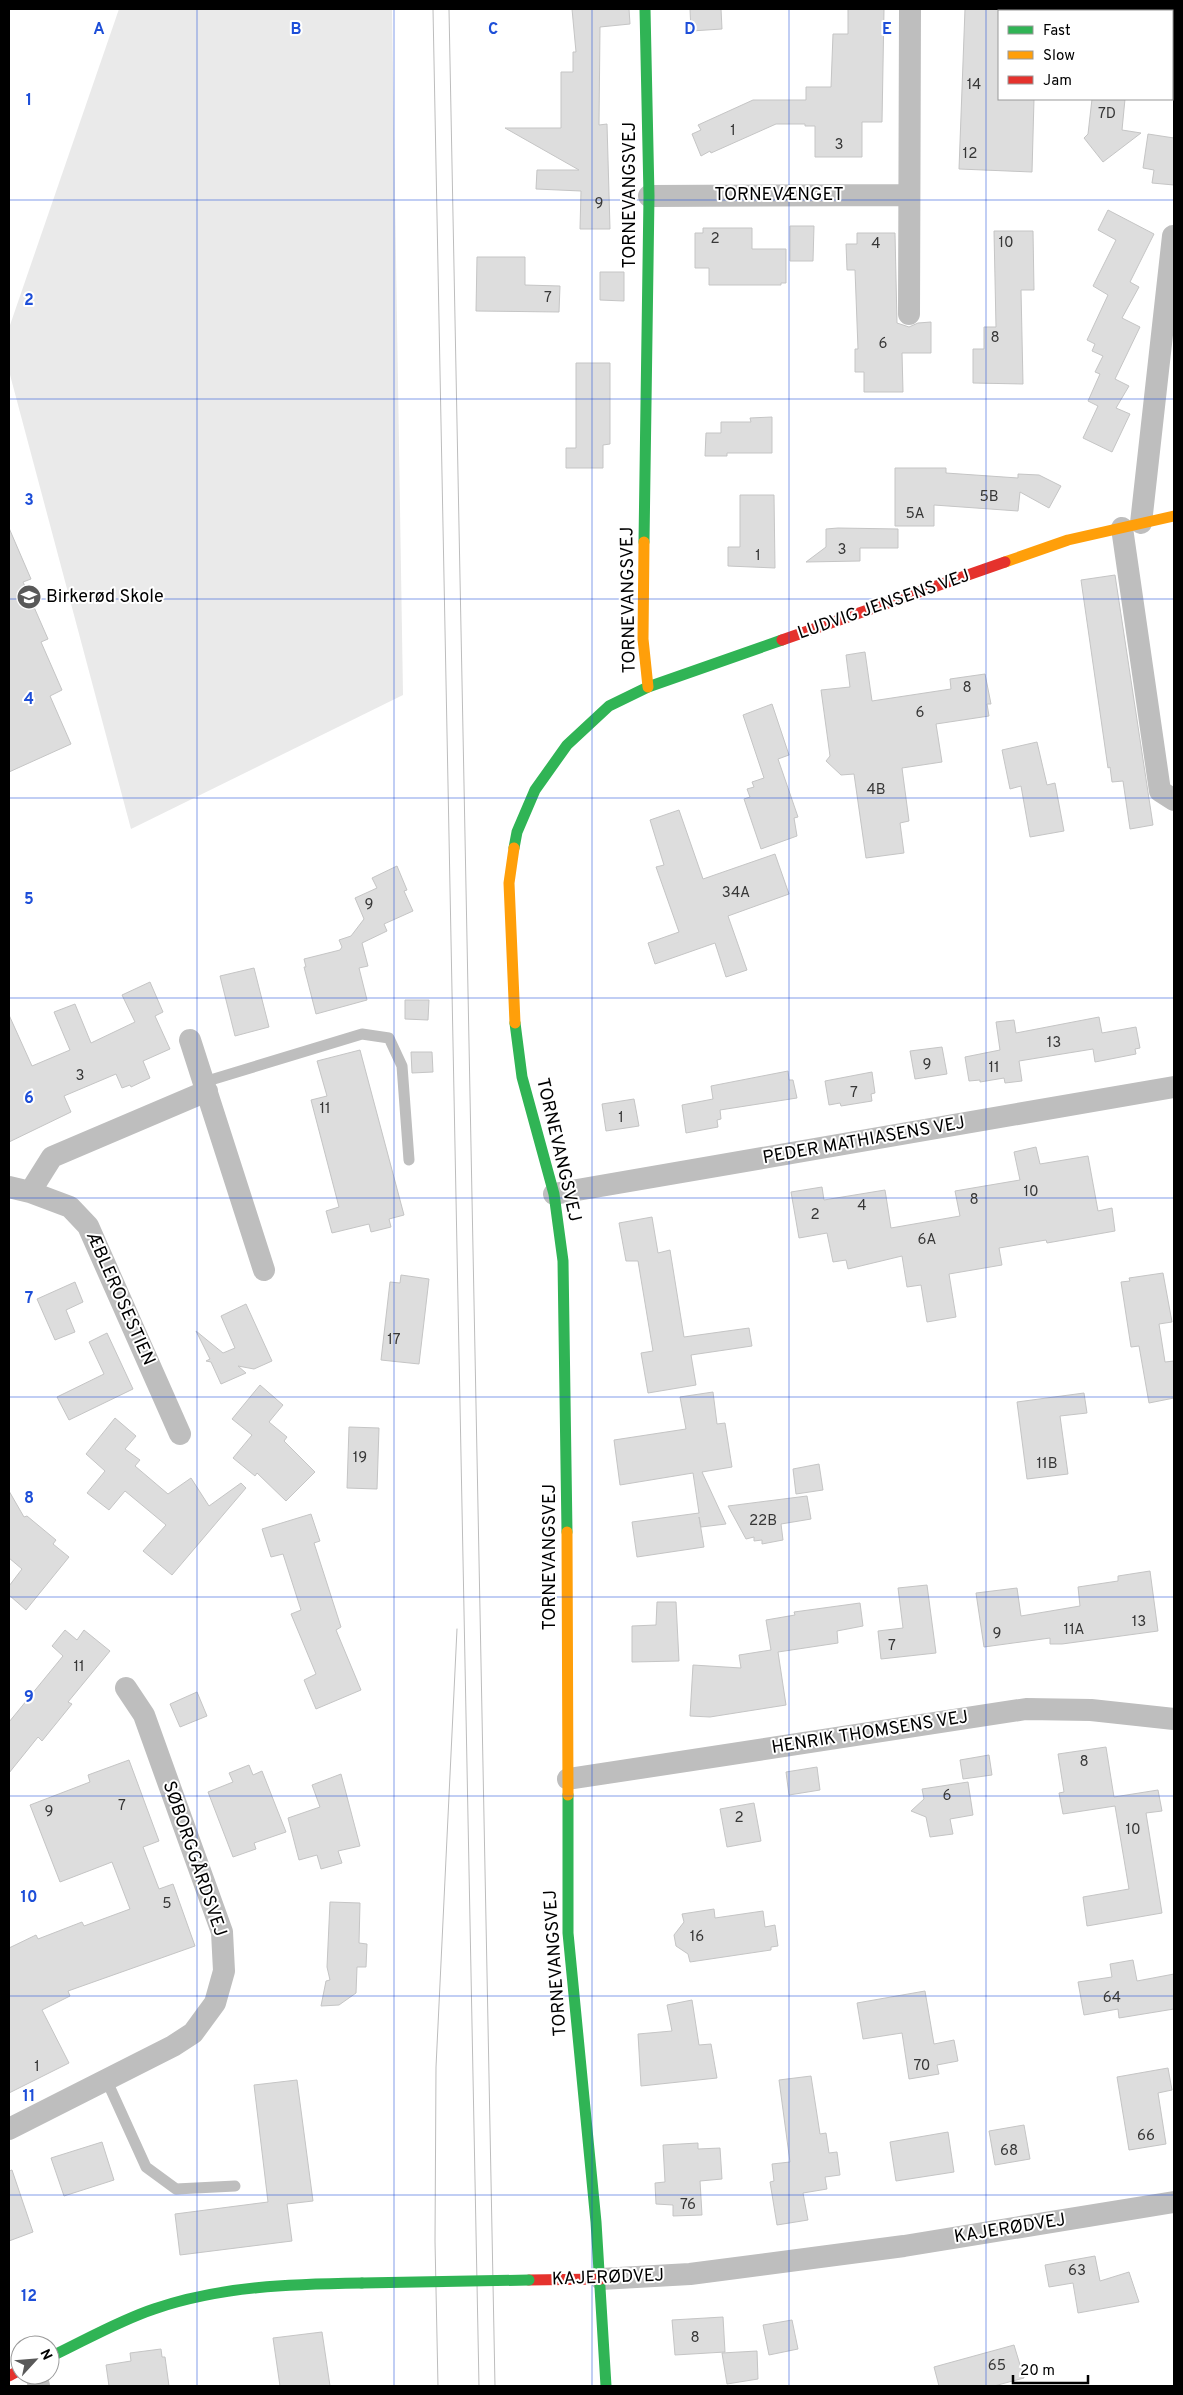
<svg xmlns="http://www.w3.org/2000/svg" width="1183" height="2395" font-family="Overpass,sans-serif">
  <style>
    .green { fill: #eaeaea }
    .building { fill: #ddd; stroke: #c5c5c5 }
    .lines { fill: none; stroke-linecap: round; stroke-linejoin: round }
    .lane { stroke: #bebebe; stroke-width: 11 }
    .street { stroke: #bebebe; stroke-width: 22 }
    .fast { stroke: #30b455; stroke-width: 11 }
    .slow { stroke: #ff9f0a; stroke-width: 11 }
    .jam { stroke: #e5322d; stroke-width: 11 }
    .tram { stroke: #bdbdbd; stroke-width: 1 }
    .fast-bridge { stroke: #30b455; stroke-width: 11 }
    .grid { fill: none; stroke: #1d4ed8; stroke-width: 1; stroke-opacity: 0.55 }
    .labels { text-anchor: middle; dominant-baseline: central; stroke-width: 4; stroke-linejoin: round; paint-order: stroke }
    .number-label { font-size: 15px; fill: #373737 }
    .street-label { font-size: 18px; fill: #000; stroke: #fff }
    .poi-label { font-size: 18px; fill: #000; stroke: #fff; text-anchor: start }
    .grid-label { font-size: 16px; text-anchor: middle; font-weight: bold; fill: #1d4ed8; stroke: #fff; stroke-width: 4; stroke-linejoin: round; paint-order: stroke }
  </style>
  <rect width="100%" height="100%" fill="#fff"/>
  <path class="green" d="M 119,9 L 392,9 L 403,695 L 131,829 L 9,371 L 9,328 Z"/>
  <path class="building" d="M 572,9 L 629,9 L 630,24 L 600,27 L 599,125 L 607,124 L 610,229 L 580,229 L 581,191 L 536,189 L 537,170 L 579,170 L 505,128 L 561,128 L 561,72 L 573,72 L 573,52 L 576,52 Z
    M 690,9 L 721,9 L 722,29 L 691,31 Z
    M 848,9 L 884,9 L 882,122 L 862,122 L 862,157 L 815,157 L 815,126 L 805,126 L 805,124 L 776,124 L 711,153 L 710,151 L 701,156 L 692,134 L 701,130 L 698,125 L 753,100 L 806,100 L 806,87 L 831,87 L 833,34 L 848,34 Z
    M 965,9 L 999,9 L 999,99 L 1034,99 L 1032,172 L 959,169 Z
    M 1092,99 L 1125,99 L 1122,130 L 1141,133 L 1103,162 L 1084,138 L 1088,134 Z
    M 1148,134 L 1174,138 L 1174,185 L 1152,183 L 1154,170 L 1143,168 Z
    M 1108,210 L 1154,234 L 1130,282 L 1139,287 L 1122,318 L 1140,327 L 1115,379 L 1129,386 L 1116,408 L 1130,414 L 1112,452 L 1083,438 L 1098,406 L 1088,401 L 1100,374 L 1095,372 L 1103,356 L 1092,351 L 1095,344 L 1087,340 L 1108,295 L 1093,286 L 1116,240 L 1098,230 Z
    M 790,226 L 814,226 L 813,261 L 790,261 Z
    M 703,228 L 752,228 L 752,249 L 786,249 L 786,283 L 781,283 L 781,285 L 709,285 L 709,268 L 695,268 L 695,233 L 703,233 Z
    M 994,231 L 1033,231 L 1034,290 L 1021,290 L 1023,384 L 973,383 L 973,349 L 984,349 L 984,327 L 996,327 Z
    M 857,233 L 895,233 L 897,323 L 909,327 L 918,323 L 931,322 L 931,353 L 902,353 L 903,392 L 864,392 L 864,372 L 855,372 L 855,349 L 858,349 L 855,270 L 847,270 L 846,244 L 857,244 Z
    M 477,257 L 525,257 L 525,285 L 560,286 L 559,312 L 476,311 Z
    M 600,272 L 624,272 L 624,301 L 600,300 Z
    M 576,363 L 610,363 L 610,444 L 603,445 L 603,468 L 566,468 L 566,448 L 576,448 Z
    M 772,417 L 772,453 L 727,453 L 727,456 L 705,456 L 706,433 L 721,433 L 721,422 L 751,422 L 750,418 Z
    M 895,468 L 946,468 L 946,473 L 1018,478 L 1018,474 L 1039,475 L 1061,486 L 1049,508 L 1020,492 L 1018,511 L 934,505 L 934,526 L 895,526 Z
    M 740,495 L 774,495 L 775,568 L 728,566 L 728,547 L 740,547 Z
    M 9,528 L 31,579 L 23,582 L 48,639 L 41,642 L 62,690 L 50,696 L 71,744 L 9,772 Z
    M 838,528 L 898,529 L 898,548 L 860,548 L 860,561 L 806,562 L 826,547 L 826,529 Z
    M 1115,575 L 1153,825 L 1130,829 L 1123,781 L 1112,782 L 1110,767 L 1108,768 L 1081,580 Z
    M 865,652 L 872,701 L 951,689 L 950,679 L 985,674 L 991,704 L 987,704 L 989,716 L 936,724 L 942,762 L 902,768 L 909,821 L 900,823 L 904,853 L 866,858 L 854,774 L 841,775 L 826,761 L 830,756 L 821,690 L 850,687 L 846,655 Z
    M 772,704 L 789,755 L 778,759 L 798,817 L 794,818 L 797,836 L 761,849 L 744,799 L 750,797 L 747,789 L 754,787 L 752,782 L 764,778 L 743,715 Z
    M 1037,742 L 1047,785 L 1055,783 L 1064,831 L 1030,837 L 1021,786 L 1010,789 L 1002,750 Z
    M 679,810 L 703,879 L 775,854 L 789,894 L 728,916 L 747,970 L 726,977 L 715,943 L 655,964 L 648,943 L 679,932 L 656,867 L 664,865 L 650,820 Z
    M 397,866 L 407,890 L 404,891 L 413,911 L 384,924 L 387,931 L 362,943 L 368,966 L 359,968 L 367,1000 L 316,1014 L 304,967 L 306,967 L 304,959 L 340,950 L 342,947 L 339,940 L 351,936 L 364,919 L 355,898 L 377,888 L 372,878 Z
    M 254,968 L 269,1027 L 235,1036 L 220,976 Z
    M 150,982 L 163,1012 L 155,1016 L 170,1049 L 143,1061 L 150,1078 L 131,1087 L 130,1085 L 122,1088 L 116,1074 L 64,1096 L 71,1112 L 9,1142 L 9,1015 L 32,1066 L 70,1050 L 54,1012 L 75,1004 L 91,1043 L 135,1022 L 122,995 Z
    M 405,1000 L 429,1000 L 428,1020 L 405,1019 Z
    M 1099,1017 L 1102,1033 L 1136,1027 L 1140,1048 L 1135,1049 L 1136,1054 L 1095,1062 L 1093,1049 L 1019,1061 L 1022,1081 L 1005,1083 L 1004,1078 L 980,1082 L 980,1080 L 969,1081 L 965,1057 L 1000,1050 L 996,1022 L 1014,1020 L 1016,1033 Z
    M 942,1047 L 947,1074 L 915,1079 L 910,1051 Z
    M 360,1050 L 404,1215 L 389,1219 L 391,1227 L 371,1232 L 369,1224 L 332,1233 L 326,1211 L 339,1207 L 311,1100 L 327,1096 L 317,1061 Z
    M 411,1052 L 432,1052 L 433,1072 L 412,1073 Z
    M 788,1071 L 789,1080 L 793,1080 L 797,1098 L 720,1110 L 721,1119 L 717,1120 L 718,1127 L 686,1133 L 682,1105 L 713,1099 L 711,1086 Z
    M 872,1072 L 875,1093 L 871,1094 L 872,1101 L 841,1106 L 840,1103 L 829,1105 L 825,1081 Z
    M 634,1099 L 639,1126 L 606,1131 L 602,1104 Z
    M 1036,1147 L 1040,1164 L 1088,1156 L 1098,1211 L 1112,1208 L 1115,1231 L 1047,1243 L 1046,1240 L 999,1248 L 1002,1265 L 949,1274 L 956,1317 L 927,1322 L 921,1285 L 907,1287 L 902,1256 L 848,1269 L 846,1260 L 833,1262 L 827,1233 L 799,1238 L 791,1192 L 822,1187 L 824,1200 L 885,1190 L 891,1228 L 960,1216 L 955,1191 L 1020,1180 L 1014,1152 Z
    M 652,1217 L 658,1253 L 670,1250 L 684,1337 L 749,1328 L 752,1346 L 691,1355 L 696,1385 L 648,1393 L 641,1353 L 653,1351 L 638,1261 L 626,1261 L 619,1223 Z
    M 1163,1273 L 1172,1322 L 1159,1324 L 1165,1362 L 1174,1361 L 1174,1398 L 1149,1403 L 1139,1346 L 1131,1347 L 1121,1282 L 1130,1281 L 1129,1278 Z
    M 401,1275 L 429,1279 L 419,1364 L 381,1360 L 390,1282 L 400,1283 Z
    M 75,1282 L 83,1302 L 66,1310 L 75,1332 L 55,1340 L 37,1299 Z
    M 246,1304 L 272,1361 L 254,1369 L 238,1366 L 246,1373 L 221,1384 L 211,1362 L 206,1361 L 210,1359 L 196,1331 L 223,1353 L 235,1348 L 221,1316 Z
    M 107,1333 L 133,1389 L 69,1420 L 57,1397 L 104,1374 L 89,1342 Z
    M 260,1385 L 283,1405 L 269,1422 L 287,1437 L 284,1441 L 315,1472 L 286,1501 L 257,1473 L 255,1476 L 233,1458 L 252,1435 L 232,1419 Z
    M 713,1392 L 717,1424 L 725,1423 L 732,1467 L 702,1472 L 726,1524 L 701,1527 L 699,1517 L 704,1547 L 637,1557 L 632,1522 L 699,1513 L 693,1473 L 620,1485 L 614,1440 L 686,1429 L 680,1397 Z
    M 1084,1393 L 1087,1413 L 1060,1416 L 1068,1474 L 1027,1479 L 1017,1402 Z
    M 115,1418 L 136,1436 L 125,1449 L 140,1460 L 135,1466 L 168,1494 L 191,1478 L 209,1506 L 241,1483 L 246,1488 L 172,1575 L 143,1551 L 166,1525 L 125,1491 L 109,1510 L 87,1493 L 105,1471 L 86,1454 Z
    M 349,1427 L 379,1428 L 377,1489 L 347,1488 Z
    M 819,1464 L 823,1490 L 796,1494 L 793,1469 Z
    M 9,1491 L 24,1517 L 27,1516 L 56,1540 L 53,1544 L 69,1557 L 26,1610 L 9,1595 L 9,1586 L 22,1569 L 9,1558 Z
    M 807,1496 L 811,1519 L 781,1524 L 783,1540 L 762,1544 L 762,1540 L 754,1541 L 754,1537 L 746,1539 L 728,1506 Z
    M 311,1514 L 320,1541 L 314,1543 L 341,1627 L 336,1630 L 361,1690 L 316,1709 L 304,1680 L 316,1674 L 291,1614 L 301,1610 L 283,1554 L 271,1557 L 262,1529 Z
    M 1150,1571 L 1158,1631 L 1062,1644 L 1050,1644 L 1050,1638 L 984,1647 L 976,1593 L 1017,1588 L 1021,1616 L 1080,1606 L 1078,1587 L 1118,1581 L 1118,1576 Z
    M 927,1585 L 936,1653 L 881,1659 L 878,1631 L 903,1628 L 898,1588 Z
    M 657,1602 L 676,1602 L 679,1661 L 632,1662 L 632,1626 L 656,1625 Z
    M 860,1603 L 863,1626 L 837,1631 L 838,1643 L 778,1652 L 786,1705 L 710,1717 L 690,1716 L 693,1665 L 741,1668 L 739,1655 L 771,1650 L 766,1620 L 795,1615 L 794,1612 Z
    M 65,1630 L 77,1640 L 84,1630 L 110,1651 L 68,1702 L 72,1704 L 42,1741 L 38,1737 L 9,1773 L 9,1722 L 63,1656 L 52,1646 Z
    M 197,1692 L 207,1716 L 180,1727 L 170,1704 Z
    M 1106,1747 L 1114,1797 L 1158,1790 L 1162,1811 L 1146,1813 L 1162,1913 L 1087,1926 L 1083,1897 L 1129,1889 L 1115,1806 L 1063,1814 L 1059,1793 L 1064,1792 L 1058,1754 Z
    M 989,1755 L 992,1775 L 963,1779 L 960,1760 Z
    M 129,1760 L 159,1841 L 143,1847 L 159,1889 L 173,1884 L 195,1946 L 68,1991 L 70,1996 L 42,2010 L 69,2063 L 9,2093 L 9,1948 L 36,1935 L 38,1939 L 82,1922 L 84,1926 L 130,1909 L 112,1862 L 60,1882 L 30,1805 L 90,1782 L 88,1775 Z
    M 249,1765 L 253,1775 L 262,1771 L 286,1832 L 254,1843 L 256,1849 L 233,1857 L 208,1792 L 233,1782 L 229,1773 Z
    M 817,1767 L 820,1790 L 789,1795 L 786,1772 Z
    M 341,1774 L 360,1846 L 338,1851 L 342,1863 L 321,1869 L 317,1855 L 299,1860 L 288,1818 L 320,1807 L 312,1785 Z
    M 968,1782 L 973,1815 L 950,1819 L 953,1834 L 930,1837 L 926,1817 L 911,1811 L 924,1799 L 922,1789 Z
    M 754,1803 L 761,1841 L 727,1847 L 720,1809 Z
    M 330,1902 L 360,1903 L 359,1943 L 367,1944 L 366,1967 L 357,1967 L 356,1993 L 339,2005 L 321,2006 L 326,1981 L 330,1980 L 327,1967 Z
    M 714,1909 L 715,1918 L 763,1911 L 765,1927 L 775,1925 L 778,1946 L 771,1947 L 771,1950 L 690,1962 L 688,1954 L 676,1946 L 674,1935 L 684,1922 L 682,1914 Z
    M 1133,1960 L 1137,1981 L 1174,1974 L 1174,2009 L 1119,2018 L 1118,2009 L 1084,2015 L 1078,1982 L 1112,1977 L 1110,1964 Z
    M 925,1991 L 934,2044 L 954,2040 L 958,2061 L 937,2065 L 939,2074 L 909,2079 L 902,2033 L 863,2039 L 857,2003 Z
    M 692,2000 L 699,2045 L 711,2044 L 717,2078 L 641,2086 L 638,2034 L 672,2031 L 667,2005 Z
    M 1168,2068 L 1172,2090 L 1158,2093 L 1166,2144 L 1129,2150 L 1117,2077 Z
    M 811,2076 L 820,2134 L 826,2133 L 829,2153 L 837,2152 L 840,2175 L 825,2177 L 827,2189 L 803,2193 L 808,2220 L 777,2225 L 770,2182 L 774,2181 L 772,2164 L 790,2162 L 779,2080 Z
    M 297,2080 L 313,2201 L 287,2204 L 292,2241 L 180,2255 L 175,2214 L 268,2202 L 254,2085 Z
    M 1024,2125 L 1030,2159 L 995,2165 L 989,2131 Z
    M 948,2132 L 954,2172 L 896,2181 L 890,2142 Z
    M 102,2142 L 114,2180 L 64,2196 L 51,2158 Z
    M 698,2143 L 698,2149 L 720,2148 L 722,2179 L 700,2181 L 702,2215 L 673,2216 L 673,2205 L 656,2204 L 655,2183 L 665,2182 L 663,2145 Z
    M 12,2170 L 33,2232 L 9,2241 L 9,2171 Z
    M 1095,2256 L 1100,2281 L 1129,2272 L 1139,2302 L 1078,2313 L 1073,2283 L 1049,2287 L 1045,2265 Z
    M 723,2317 L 725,2352 L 675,2355 L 672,2320 Z
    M 792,2320 L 798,2349 L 769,2355 L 763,2325 Z
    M 322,2332 L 330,2386 L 280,2386 L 273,2338 Z
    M 1014,2345 L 1024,2378 L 994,2386 L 939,2386 L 934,2367 Z
    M 161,2349 L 162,2357 L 165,2357 L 169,2386 L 109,2386 L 106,2365 L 131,2361 L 130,2353 Z
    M 757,2351 L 758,2379 L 727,2384 L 722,2353 Z"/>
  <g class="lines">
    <path class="lane" d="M 204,1082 L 362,1034 L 389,1038 L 402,1066 L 409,1160
      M 106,2079 L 146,2167 L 176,2189 L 235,2186"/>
    <path class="street" d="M 649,196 L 909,195
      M 909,314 L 910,9
      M 1141,523 L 1173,236
      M 1122,528 L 1160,791 L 1174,800
      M 190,1040 L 264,1270
      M 9,1187 L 30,1192 L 70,1207 L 88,1226 L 180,1434
      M 30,1192 L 52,1157 L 207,1091
      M 554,1194 L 1174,1087
      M 568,1779 L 1026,1709 L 1091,1710 L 1174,1719
      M 9,2129 L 173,2046 L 193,2033 L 215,2003 L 224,1971 L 222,1932 L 144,1715 L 126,1688
      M 601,2279 L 690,2274 L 904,2246 L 1174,2202
      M 36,2375 L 39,2386"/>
    <path class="fast" d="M 644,542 L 649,196 L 645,9
      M 514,848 L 517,832 L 535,790 L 567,745 L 609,706 L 648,687 L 782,640
      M 515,1023 L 522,1077 L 554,1194 L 563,1261 L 567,1532
      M 568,1795 L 568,1933 L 596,2222 L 606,2386
      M 50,2357 C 84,2341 118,2321 154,2309 C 221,2286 292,2284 362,2283"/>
    <path class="slow" d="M 644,542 L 643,639 L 648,687
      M 1005,562 L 1068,540 L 1174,516
      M 514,848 L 509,883 L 515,1023
      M 567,1532 L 568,1795"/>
    <path class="jam" d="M 782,640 L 1005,562
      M 529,2280 L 601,2279
      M 9,2376 L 20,2370"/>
    <path class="tram" d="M 433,9 L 479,2386
      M 449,9 L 495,2386
      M 438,2386 L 435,2241 L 436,2067 L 457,1629"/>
    <path class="fast-bridge" d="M 362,2283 L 529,2280"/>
  </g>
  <path class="grid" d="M 197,9 L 197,2386M 394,9 L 394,2386M 592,9 L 592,2386M 789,9 L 789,2386M 986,9 L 986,2386M 9,200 L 1174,200M 9,399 L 1174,399M 9,599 L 1174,599M 9,798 L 1174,798M 9,998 L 1174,998M 9,1198 L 1174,1198M 9,1397 L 1174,1397M 9,1597 L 1174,1597M 9,1796 L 1174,1796M 9,1996 L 1174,1996M 9,2195 L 1174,2195"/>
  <defs>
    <symbol id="school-disc" viewBox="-11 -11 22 22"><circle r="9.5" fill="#595959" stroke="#fff"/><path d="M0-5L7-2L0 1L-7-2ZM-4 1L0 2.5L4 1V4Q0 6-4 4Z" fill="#fff"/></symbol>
  </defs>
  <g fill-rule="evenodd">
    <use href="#school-disc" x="15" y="583" width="28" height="28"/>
  </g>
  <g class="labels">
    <g class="number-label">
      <text x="974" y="85">14</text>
      <text x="1107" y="114">7D</text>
      <text x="733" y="131">1</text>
      <text x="839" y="145">3</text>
      <text x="970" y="154">12</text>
      <text x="599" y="204">9</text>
      <text x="715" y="239">2</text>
      <text x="1006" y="243">10</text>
      <text x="876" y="244">4</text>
      <text x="548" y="298">7</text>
      <text x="995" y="338">8</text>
      <text x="883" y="344">6</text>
      <text x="989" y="497">5B</text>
      <text x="915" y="514">5A</text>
      <text x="842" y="550">3</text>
      <text x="758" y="556">1</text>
      <text x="967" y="688">8</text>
      <text x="920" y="713">6</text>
      <text x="876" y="790">4B</text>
      <text x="736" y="893">34A</text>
      <text x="369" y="905">9</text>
      <text x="1054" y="1043">13</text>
      <text x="927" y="1065">9</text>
      <text x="994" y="1068">11</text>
      <text x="80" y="1076">3</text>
      <text x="854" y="1093">7</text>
      <text x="325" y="1109">11</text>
      <text x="621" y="1118">1</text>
      <text x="1031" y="1192">10</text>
      <text x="974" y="1200">8</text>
      <text x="862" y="1206">4</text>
      <text x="815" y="1215">2</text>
      <text x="927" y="1240">6A</text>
      <text x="394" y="1340">17</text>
      <text x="360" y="1458">19</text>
      <text x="1047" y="1464">11B</text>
      <text x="763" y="1521">22B</text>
      <text x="1139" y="1622">13</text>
      <text x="1074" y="1630">11A</text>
      <text x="997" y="1634">9</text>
      <text x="892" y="1646">7</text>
      <text x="79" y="1667">11</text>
      <text x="1084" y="1762">8</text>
      <text x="947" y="1796">6</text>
      <text x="122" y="1806">7</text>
      <text x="49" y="1812">9</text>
      <text x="739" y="1818">2</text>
      <text x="1133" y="1830">10</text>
      <text x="167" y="1904">5</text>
      <text x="697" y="1937">16</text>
      <text x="1112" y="1998">64</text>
      <text x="922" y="2066">70</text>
      <text x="37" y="2067">1</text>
      <text x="1146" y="2136">66</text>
      <text x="1009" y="2151">68</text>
      <text x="688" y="2205">76</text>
      <text x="1077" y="2271">63</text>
      <text x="695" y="2338">8</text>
      <text x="997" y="2366">65</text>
    </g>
    <g class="street-label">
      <text transform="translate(630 195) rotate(-90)">TORNEVANGSVEJ</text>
      <text x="779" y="195">TORNEVÆNGET</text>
      <text transform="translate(629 600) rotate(-91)">TORNEVANGSVEJ</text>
      <text transform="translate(884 605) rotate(-19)">LUDVIG JENSENS VEJ</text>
      <text transform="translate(864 1141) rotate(-10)">PEDER MATHIASENS VEJ</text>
      <text transform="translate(558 1150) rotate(77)">TORNEVANGSVEJ</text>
      <text transform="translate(120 1299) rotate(66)">ÆBLEROSESTIEN</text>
      <text transform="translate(550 1557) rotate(-90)">TORNEVANGSVEJ</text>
      <text transform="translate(870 1733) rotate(-9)">HENRIK THOMSENS VEJ</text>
      <text transform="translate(194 1859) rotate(71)">SØBORGGÅRDSVEJ</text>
      <text transform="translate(556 1963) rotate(-94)">TORNEVANGSVEJ</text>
      <text transform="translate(1010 2229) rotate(-9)">KAJERØDVEJ</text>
      <text transform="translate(608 2278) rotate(-2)">KAJERØDVEJ</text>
    </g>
    <g class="poi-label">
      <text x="46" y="597">Birkerød Skole</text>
    </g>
  </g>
  <g class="grid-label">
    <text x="99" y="34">A</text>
    <text x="296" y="34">B</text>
    <text x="493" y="34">C</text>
    <text x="690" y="34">D</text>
    <text x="887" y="34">E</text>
    <text x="29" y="105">1</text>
    <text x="29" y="305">2</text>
    <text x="29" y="505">3</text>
    <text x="29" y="704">4</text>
    <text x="29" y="904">5</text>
    <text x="29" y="1103">6</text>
    <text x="29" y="1303">7</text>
    <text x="29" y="1503">8</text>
    <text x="29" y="1702">9</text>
    <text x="29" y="1902">10</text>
    <text x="29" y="2101">11</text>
    <text x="29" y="2301">12</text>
  </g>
  <rect width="1183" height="2395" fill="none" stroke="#000000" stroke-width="20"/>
  <rect x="998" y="10" width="175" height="90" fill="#ffffff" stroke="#999999"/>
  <rect x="1008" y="26" width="25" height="8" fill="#30b455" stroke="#999999"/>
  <text x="1043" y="35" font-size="15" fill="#000000">Fast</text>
  <rect x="1008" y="51" width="25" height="8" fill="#ff9f0a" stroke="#999999"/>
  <text x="1043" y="60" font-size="15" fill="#000000">Slow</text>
  <rect x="1008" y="76" width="25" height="8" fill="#e5322d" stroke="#999999"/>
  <text x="1043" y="85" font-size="15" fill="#000000">Jam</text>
  <g transform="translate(35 2360) rotate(64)"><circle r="24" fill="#ffffff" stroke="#999999"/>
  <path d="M0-4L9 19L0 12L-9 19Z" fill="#595959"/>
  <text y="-8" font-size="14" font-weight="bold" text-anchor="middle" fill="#000000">N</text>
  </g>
  <path d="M1013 2375v8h75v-8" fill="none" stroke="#000000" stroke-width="2.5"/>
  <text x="1020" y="2375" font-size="15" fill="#000000" stroke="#ffffff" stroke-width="4" paint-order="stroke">20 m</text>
</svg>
